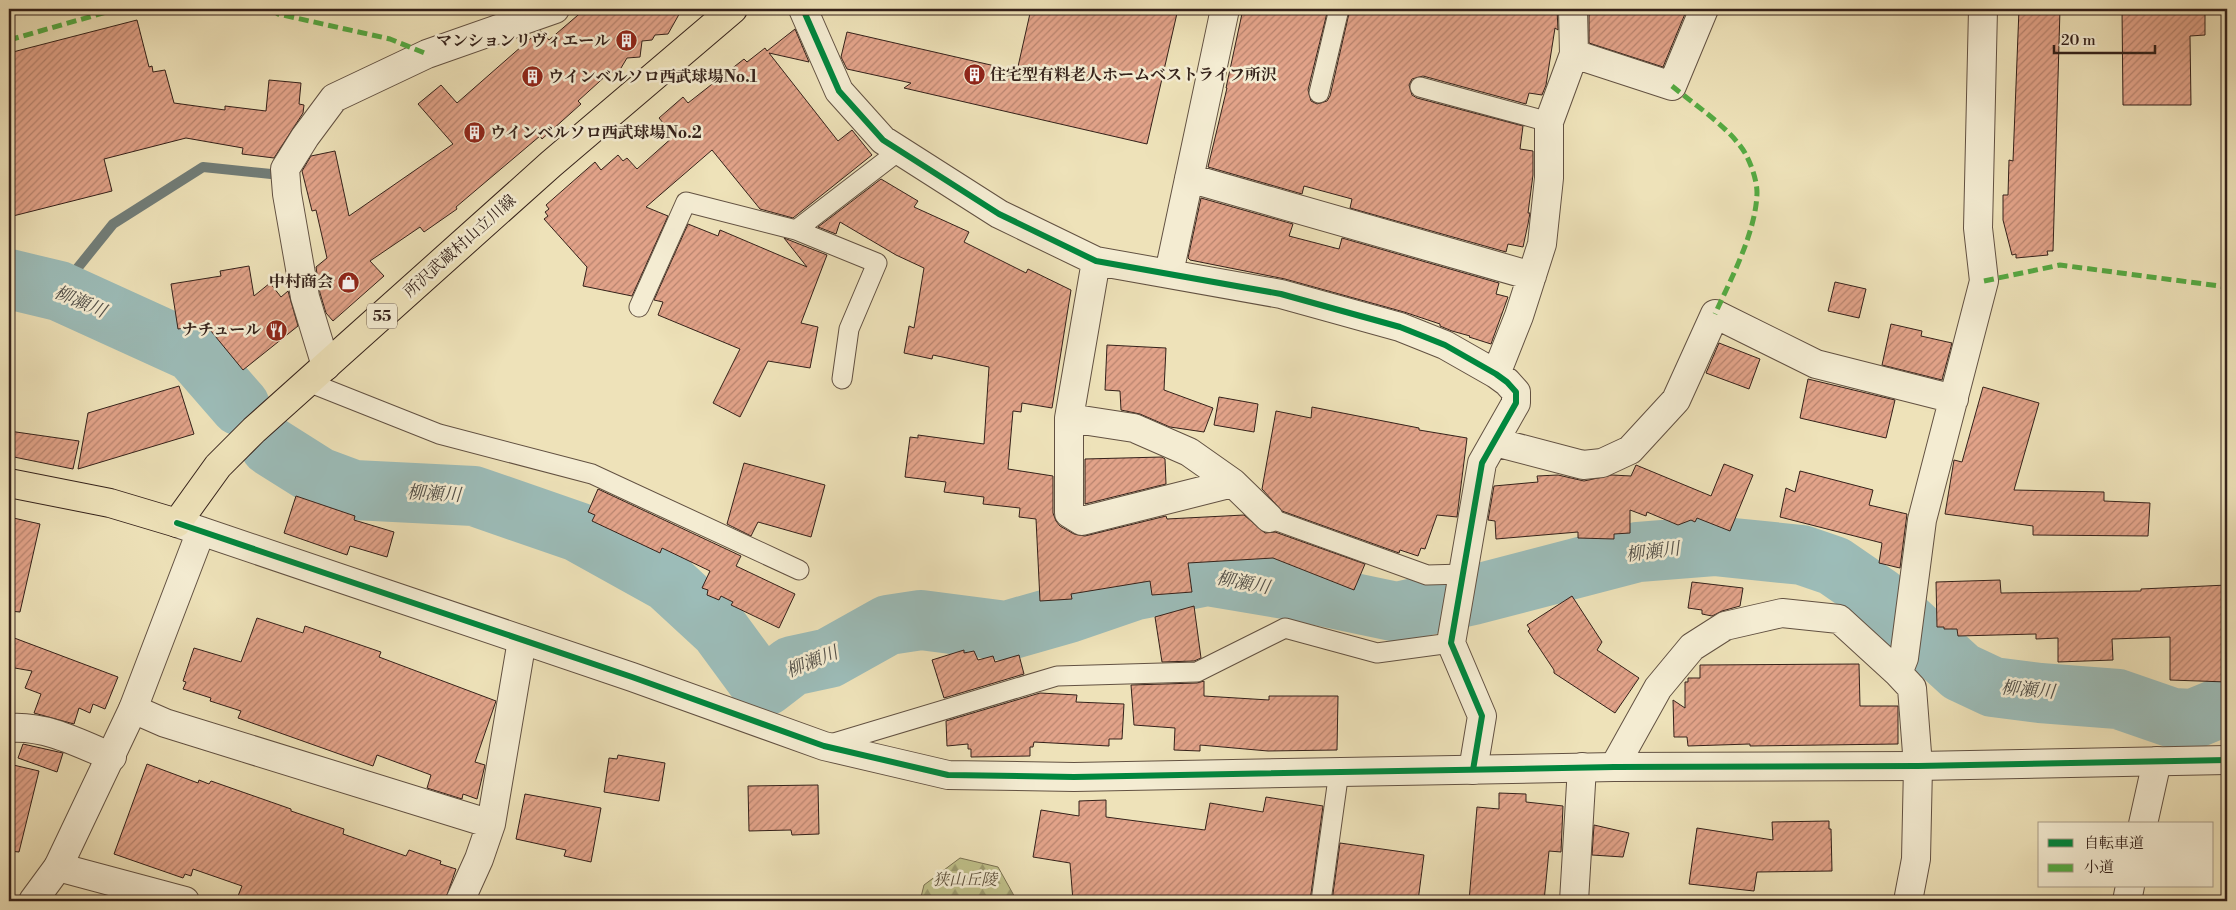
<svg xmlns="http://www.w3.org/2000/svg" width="2236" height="910" font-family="'Libre Bodoni','Noto Serif JP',serif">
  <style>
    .forest { fill: url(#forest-firs); stroke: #7a7152 }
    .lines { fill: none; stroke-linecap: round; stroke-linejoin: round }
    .stream { stroke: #727e79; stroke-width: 10 }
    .river { stroke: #9cbcb8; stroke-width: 60 }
    .building { fill: url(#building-hatch); stroke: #34211a }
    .service-casing { stroke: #625142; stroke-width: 21 }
    .minor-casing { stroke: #625142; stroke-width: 30 }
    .tertiary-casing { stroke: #625142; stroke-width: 30 }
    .primary-casing { stroke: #34211a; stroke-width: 30 }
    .service { stroke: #f4ecd2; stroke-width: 19 }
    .minor { stroke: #f4ecd2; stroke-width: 28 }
    .tertiary { stroke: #f4ecd2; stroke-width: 28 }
    .primary { stroke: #eee2b9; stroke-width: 28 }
    .quiet { stroke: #54aa42; stroke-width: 5; stroke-dasharray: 10 5; stroke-linecap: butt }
    .cycleway-casing { stroke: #f4ecd2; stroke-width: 9 }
    .cycleway { stroke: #00873e; stroke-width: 6 }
    .labels { text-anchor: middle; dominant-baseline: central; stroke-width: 5; stroke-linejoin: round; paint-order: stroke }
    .shield { fill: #f4ecd2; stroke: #6e5e51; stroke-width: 1 }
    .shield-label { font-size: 15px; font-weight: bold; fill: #34211a }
    .poi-label { font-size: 16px; font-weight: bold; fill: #34211a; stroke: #f4ecd2; text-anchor: end }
    .street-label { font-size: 16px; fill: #34211a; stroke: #f4ecd2 }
    .park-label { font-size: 16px; font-style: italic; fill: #5e513c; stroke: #f4ecd2 }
    .water-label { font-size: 18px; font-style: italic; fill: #535049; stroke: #f4ecd2 }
  </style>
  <defs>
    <pattern id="forest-firs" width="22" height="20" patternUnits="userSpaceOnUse" patternTransform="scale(1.25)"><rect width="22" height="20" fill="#c0c18a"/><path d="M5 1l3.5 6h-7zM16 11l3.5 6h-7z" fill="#9d9c70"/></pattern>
    <pattern id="building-hatch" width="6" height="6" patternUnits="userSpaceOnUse" patternTransform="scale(1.25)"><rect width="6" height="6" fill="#e2a389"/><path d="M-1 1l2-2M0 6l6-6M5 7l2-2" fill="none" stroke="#b8846f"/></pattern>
  </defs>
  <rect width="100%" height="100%" fill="#eee2b9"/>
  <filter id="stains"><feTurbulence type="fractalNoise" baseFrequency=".004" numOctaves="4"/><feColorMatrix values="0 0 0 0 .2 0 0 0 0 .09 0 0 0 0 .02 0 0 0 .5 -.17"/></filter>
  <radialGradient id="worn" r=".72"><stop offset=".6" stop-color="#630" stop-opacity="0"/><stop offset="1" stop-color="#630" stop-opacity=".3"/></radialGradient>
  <path class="forest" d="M 960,858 L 998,867 L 1017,901 L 920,901 L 924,885 Z"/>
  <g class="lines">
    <path class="stream" d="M 59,291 L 113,224 L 203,167 L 271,174"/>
    <path class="river" d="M 9,279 L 59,291 L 193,352 L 240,406
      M 270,446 L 319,477 L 354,490 L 474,496 L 578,532 L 668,582 L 720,630 L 756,679 L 766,686 L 792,666 L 829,658 L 888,625 L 921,620 L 1006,631 L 1069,613 L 1136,590 L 1207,576 L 1297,591 L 1397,612 L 1473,595 L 1638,552 L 1714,546 L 1802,555 L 1834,566 L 1879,597 L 1961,672 L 1993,687 L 2040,693 L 2118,699 L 2173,718 L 2193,719 L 2227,705"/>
  </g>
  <path class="building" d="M 585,9 L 682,9 L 668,34 L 655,35 L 652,40 L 642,41 L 640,57 L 627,58 L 618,73 L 610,72 L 578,101 L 581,104 L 542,139 L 540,136 L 456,207 L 457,209 L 424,232 L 420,227 L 370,261 L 384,276 L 333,321 L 326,313 L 320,293 L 316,267 L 327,258 L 316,210 L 312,211 L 302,171 L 311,156 L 335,151 L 349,216 L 453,144 L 418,104 L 441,85 L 457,103 L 538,32 L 541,31 L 549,40 Z
    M 1031,9 L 1178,9 L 1147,144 L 904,88 L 911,83 L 847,69 L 841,57 L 847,32 L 1017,71 Z
    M 1243,9 L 1328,9 L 1308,90 L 1311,101 L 1317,104 L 1327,101 L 1330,96 L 1350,9 L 1557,9 L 1558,30 L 1555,28 L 1546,85 L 1542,95 L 1529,93 L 1526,104 L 1423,76 L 1412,79 L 1409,85 L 1412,95 L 1417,98 L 1523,126 L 1520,149 L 1533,151 L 1533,175 L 1528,213 L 1530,213 L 1528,224 L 1523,247 L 1508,244 L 1506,252 L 1350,208 L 1352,199 L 1304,186 L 1302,194 L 1208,167 L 1227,88 L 1226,88 Z
    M 1589,9 L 1687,9 L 1663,67 L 1589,43 Z
    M 2019,9 L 2060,9 L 2053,251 L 2047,251 L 2048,255 L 2016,258 L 2016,254 L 2012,255 L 2003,220 L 2003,195 L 2008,195 L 2009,160 L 2013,161 Z
    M 2122,9 L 2205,9 L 2205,35 L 2190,36 L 2191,105 L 2123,105 Z
    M 137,20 L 149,67 L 152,66 L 153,72 L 165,70 L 174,103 L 225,110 L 225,106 L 266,111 L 269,80 L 301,83 L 299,104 L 304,105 L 303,113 L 274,158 L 242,154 L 243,148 L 186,138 L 104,159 L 112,191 L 9,217 L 9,53 Z
    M 795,29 L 809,62 L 769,53 L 838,141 L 852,130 L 872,155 L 793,218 L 760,209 L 712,150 L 646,207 L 668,216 L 632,296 L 583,286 L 587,267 L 544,219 L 548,216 L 545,212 L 549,209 L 546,205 L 595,162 L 601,170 L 618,155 L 623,161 L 627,158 L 637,169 L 674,136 L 659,118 L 683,97 L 688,103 L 744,59 L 747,62 L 765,48 L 767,51 Z
    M 881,179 L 918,201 L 914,207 L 969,232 L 964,242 L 1026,273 L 1028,269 L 1071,290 L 1052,408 L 1022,403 L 1021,412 L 1013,411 L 1008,469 L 1053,476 L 1053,513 L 1056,521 L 1060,526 L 1074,534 L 1085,536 L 1166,516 L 1167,519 L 1244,515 L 1265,533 L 1275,532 L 1365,564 L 1354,590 L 1273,558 L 1188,563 L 1192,592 L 1152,595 L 1150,581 L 1071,594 L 1072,599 L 1040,601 L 1036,519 L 1019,517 L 1020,508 L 983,504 L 984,497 L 944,492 L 946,482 L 905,477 L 910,437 L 918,438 L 918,435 L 984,444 L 989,367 L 933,355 L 932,359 L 904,353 L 909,326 L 914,328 L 924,268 L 896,255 L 840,222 L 836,234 L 818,227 Z
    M 1201,198 L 1293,224 L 1289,236 L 1339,249 L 1342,238 L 1499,283 L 1496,294 L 1508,297 L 1491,344 L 1469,337 L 1470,336 L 1452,331 L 1440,326 L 1440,324 L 1404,312 L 1285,279 L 1190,260 L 1188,258 Z
    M 688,224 L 718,236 L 720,230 L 807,267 L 784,238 L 827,255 L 801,323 L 818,327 L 810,368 L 768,361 L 740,417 L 713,403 L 740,349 L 658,315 L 663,302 L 654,300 Z
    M 249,266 L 254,296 L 270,283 L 281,297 L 288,291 L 298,326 L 243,370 L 206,325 L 178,329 L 171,284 L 221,276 L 220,271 Z
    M 1835,282 L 1866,289 L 1859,318 L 1828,311 Z
    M 1891,324 L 1922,331 L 1921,336 L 1952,343 L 1942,380 L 1882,365 Z
    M 1719,343 L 1760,359 L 1749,389 L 1706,373 Z
    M 1107,345 L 1166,348 L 1164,390 L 1213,408 L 1204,432 L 1170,427 L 1140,414 L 1121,410 L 1120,391 L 1105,390 Z
    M 1808,379 L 1895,400 L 1886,438 L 1800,418 Z
    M 179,386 L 194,434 L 78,469 L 88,413 Z
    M 1983,387 L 2039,403 L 2014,490 L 2104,492 L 2104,501 L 2150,503 L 2148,536 L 2033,535 L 2033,526 L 1945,514 L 1954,460 L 1962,462 Z
    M 1219,397 L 1258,404 L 1254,432 L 1214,425 Z
    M 1312,407 L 1419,428 L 1419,430 L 1467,438 L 1457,517 L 1437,515 L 1425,549 L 1421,548 L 1418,556 L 1400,550 L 1399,553 L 1282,511 L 1262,489 L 1276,411 L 1311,418 Z
    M 9,431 L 79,441 L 73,469 L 9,456 Z
    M 1162,457 L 1165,459 L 1166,484 L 1085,504 L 1085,459 Z
    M 744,463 L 825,485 L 811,537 L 758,522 L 751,536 L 727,524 Z
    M 1724,464 L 1753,475 L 1730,531 L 1697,518 L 1695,522 L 1691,520 L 1678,525 L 1647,512 L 1646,516 L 1630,510 L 1630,533 L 1614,534 L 1614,539 L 1578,538 L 1578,532 L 1496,539 L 1495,521 L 1488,520 L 1494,486 L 1538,482 L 1537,476 L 1558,475 L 1584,481 L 1612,475 L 1631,476 L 1636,465 L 1711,496 Z
    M 1800,471 L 1873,490 L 1869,505 L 1907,514 L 1900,568 L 1879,563 L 1882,543 L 1780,517 L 1786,488 L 1795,492 Z
    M 598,489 L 741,556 L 736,566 L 795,594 L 779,628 L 731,605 L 733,602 L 721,596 L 719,600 L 707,595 L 708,590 L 702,588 L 710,571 L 662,548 L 660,553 L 592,521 L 595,515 L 588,512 Z
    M 296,496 L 355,516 L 354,520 L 394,532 L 387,557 L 350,546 L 347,555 L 284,533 Z
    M 9,517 L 40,524 L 20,612 L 9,611 Z
    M 2000,580 L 2001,593 L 2141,591 L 2141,589 L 2227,585 L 2227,682 L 2170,680 L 2170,637 L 2112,639 L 2113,660 L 2058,662 L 2058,638 L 2036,639 L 2036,634 L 1958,636 L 1957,629 L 1944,629 L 1944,627 L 1937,627 L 1936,582 Z
    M 1692,582 L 1743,588 L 1740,606 L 1722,611 L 1712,616 L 1702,614 L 1702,610 L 1688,608 Z
    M 1572,596 L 1602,642 L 1597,650 L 1639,678 L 1615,713 L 1554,673 L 1554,670 L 1528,631 L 1530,629 L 1527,625 Z
    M 1194,606 L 1201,658 L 1194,661 L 1162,662 L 1155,617 Z
    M 257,618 L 303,633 L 305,626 L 381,652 L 379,657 L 496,701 L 475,762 L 485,765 L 477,799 L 463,794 L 462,799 L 427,788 L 431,775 L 377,755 L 373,766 L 238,718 L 241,711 L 210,701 L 211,698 L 183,689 L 186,682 L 183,681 L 194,648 L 241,662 Z
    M 9,636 L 118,677 L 105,709 L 93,704 L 90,713 L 79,708 L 74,724 L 34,713 L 41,694 L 25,688 L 32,671 L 9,667 Z
    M 964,650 L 964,653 L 974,651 L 978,660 L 993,656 L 995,662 L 1019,655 L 1024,674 L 944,698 L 932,660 Z
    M 1859,664 L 1860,706 L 1898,706 L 1898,744 L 1750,746 L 1750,744 L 1688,746 L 1687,737 L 1674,737 L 1673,700 L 1685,708 L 1685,682 L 1688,682 L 1688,678 L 1700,678 L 1700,665 Z
    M 1204,681 L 1204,696 L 1269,700 L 1269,696 L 1338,696 L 1337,750 L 1268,751 L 1200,745 L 1200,751 L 1174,750 L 1175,728 L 1134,725 L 1131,685 L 1197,683 Z
    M 1040,693 L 1077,695 L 1076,702 L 1124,704 L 1122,739 L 1109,739 L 1109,746 L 1034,742 L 1033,747 L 1030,747 L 1030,756 L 971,757 L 971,749 L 968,749 L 968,744 L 947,746 L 946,721 Z
    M 23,744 L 63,753 L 57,772 L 18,758 Z
    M 618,755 L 665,763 L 659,801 L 604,792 L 609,758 L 617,759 Z
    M 9,764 L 39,771 L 19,852 L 9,851 Z
    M 147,764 L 198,783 L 199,780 L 209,784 L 211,781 L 291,809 L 291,811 L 344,829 L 343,834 L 406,856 L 409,850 L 441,861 L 440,864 L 456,869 L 445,901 L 236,901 L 242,886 L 193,869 L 191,876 L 185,874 L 183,878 L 114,854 Z
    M 818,785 L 819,834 L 792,835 L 791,830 L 749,831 L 748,786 Z
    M 1499,793 L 1526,794 L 1526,802 L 1563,806 L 1561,852 L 1549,851 L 1544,901 L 1469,901 L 1477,807 L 1499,809 Z
    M 525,794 L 601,808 L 591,862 L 564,856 L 566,850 L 516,839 Z
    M 1266,797 L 1323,806 L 1310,901 L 1073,901 L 1070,863 L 1033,857 L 1041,810 L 1079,816 L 1079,801 L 1106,800 L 1106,817 L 1205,830 L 1210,803 L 1263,812 Z
    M 1829,821 L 1829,829 L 1831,829 L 1832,871 L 1757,872 L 1754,891 L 1689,884 L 1697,828 L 1773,840 L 1772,822 Z
    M 1594,825 L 1629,833 L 1623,857 L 1592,855 Z
    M 1340,843 L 1424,855 L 1418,901 L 1332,901 Z"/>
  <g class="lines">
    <defs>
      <path id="service" d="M 1420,87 L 1549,122
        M 1319,93 L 1339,9
        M 796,230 L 900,150
        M 639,307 L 686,202 L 796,230 L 877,263 L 849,329 L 842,379
        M 308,382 L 439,434 L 592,474 L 799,570
        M 1269,518 L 1427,575 L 1464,574
        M 827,745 L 1057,676 L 1197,672 L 1285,628 L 1377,653 L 1451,643
        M 1321,901 L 1339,771"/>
      <path id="minor" d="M 803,9 L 839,91 L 883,140 L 999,214 L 1096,261 L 1281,294 L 1400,327 L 1445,345 L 1496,374 L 1507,382 L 1516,392 L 1516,403 L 1482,463 L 1451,643 L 1482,716 L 1473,770
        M 1574,54 L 1672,86 L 1704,9
        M 1189,178 L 1532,276
        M 1169,273 L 1225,9
        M 326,366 L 305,297 L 287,194 L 285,169 L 305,137 L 334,98 L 427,54 L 555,9
        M 1496,374 L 1519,316 L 1542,244 L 1549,178 L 1549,122 L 1574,54 L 1573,9
        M 1069,418 L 1096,261
        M 1495,442 L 1583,465 L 1602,463 L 1630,450 L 1676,400 L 1715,314 L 1816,364 L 1954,399
        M 1233,483 L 1082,521 L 1069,513 L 1069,418 L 1134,428 L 1189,452 L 1233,483 L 1269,518
        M 133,709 L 165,723 L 491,824
        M 9,728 C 45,725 79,743 112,757
        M 1614,767 L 1658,688 L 1692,647 L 1725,626 L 1782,613 L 1839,619 L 1898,673
        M 2143,824 L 2157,761
        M 58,867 L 185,901
        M 460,901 L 479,859 L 491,824 L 522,640
        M 1574,901 L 1582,767
        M 1908,901 L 1916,859 L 1918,766 L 1912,688 L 1898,673 L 1904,658 L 1922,520 L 1984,281 L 1978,228 L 1983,9
        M 2127,901 L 2130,886"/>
      <path id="tertiary" d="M 177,523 L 632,677 L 824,746 L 948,775 L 1074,777 L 1614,767 L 1918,766 L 2227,760
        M 33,901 L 58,867 L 133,709 L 201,531"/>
      <path id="primary" d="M 9,483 L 110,503 L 177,523 L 218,466 L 254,430 L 551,164 L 733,9"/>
    </defs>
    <use href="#service" class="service-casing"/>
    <use href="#minor" class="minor-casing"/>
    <use href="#tertiary" class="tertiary-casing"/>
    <use href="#primary" class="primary-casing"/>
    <use href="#service" class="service"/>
    <use href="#minor" class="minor"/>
    <use href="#tertiary" class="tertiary"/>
    <use href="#primary" class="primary"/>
    <path class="quiet" d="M 271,9 L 278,14 L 390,39 L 427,54
      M 9,40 L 117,9
      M 1672,86 C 1694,104 1731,129 1745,153 C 1751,164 1757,180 1757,193 C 1756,232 1731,279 1715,314
      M 1984,281 L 2060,265 L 2227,287"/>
    <defs>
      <path id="cycleway" d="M 803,9 L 839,91 L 883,140 L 999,214 L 1096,261 L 1281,294 L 1400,327 L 1445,345 L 1496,374 L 1507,382 L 1516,392 L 1516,403 L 1482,463 L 1451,643 L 1482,716 L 1473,770
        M 177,523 L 632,677 L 824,746 L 948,775 L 1074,777 L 1614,767 L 1918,766 L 2227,760"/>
    </defs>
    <use href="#cycleway" class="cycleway-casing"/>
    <use href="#cycleway" class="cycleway"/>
  </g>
  <defs>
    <symbol id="building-disc" viewBox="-11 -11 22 22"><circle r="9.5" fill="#8f2418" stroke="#f4ecd2"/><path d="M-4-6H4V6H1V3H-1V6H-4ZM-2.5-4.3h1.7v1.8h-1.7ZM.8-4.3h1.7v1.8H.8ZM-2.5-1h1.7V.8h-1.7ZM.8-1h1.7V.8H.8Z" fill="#fff"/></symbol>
    <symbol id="shop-disc" viewBox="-11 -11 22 22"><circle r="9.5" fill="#8f2418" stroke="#f4ecd2"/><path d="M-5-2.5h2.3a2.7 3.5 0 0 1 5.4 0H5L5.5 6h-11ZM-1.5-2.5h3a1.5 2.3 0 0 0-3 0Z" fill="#fff"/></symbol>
    <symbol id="restaurant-disc" viewBox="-11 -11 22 22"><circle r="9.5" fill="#8f2418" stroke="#f4ecd2"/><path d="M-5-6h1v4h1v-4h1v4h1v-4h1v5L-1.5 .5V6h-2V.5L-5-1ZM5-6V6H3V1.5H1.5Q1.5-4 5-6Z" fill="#fff"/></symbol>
  </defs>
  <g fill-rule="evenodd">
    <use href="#building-disc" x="614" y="28" width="25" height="25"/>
    <use href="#building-disc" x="962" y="62" width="25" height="25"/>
    <use href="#building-disc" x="520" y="64" width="25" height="25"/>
    <use href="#building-disc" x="462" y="120" width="25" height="25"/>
    <use href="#shop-disc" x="336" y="270" width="25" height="25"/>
    <use href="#restaurant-disc" x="264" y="318" width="25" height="25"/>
  </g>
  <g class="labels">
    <rect class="shield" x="367" y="303.5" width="30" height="25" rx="4"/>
    <g class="shield-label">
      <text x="382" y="316">55</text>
    </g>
    <g class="poi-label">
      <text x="610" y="41">マンションリヴィエール</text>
      <text x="990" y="75" text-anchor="start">住宅型有料老人ホームベストライフ所沢</text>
      <text x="548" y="77" text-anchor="start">ウインベルソロ西武球場No.1</text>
      <text x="490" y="133" text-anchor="start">ウインベルソロ西武球場No.2</text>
      <text x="333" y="282">中村商会</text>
      <text x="261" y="330">ナチュール</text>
    </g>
    <g class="street-label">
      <text transform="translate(460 246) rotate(-42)">所沢武蔵村山立川線</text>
    </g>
    <g class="park-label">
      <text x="965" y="880">狭山丘陵</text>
    </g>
    <g class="water-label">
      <text transform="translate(80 302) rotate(23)">柳瀬川</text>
      <text transform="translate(434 494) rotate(3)">柳瀬川</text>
      <text transform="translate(1653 552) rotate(-7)">柳瀬川</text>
      <text transform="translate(1243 583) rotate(11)">柳瀬川</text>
      <text transform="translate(812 662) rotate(-22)">柳瀬川</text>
      <text transform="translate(2028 690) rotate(5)">柳瀬川</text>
    </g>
  </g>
  <rect width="2236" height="910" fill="none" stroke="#eee2b9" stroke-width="30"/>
  <rect x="10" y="10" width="2216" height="890" fill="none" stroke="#34211a" stroke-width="2.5"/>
  <rect x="15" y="15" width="2206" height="880" fill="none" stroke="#34211a"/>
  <rect x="2038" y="822" width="175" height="65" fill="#f4ecd2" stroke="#a79b88"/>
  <rect x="2048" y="839" width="25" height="8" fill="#00873e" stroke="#a79b88"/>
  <text x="2084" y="848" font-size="15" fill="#34211a">自転車道</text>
  <rect x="2048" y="864" width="25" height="8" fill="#54aa42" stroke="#a79b88"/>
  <text x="2084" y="872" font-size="15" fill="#34211a">小道</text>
  <path d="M2054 45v8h101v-8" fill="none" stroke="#34211a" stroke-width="2.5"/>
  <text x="2061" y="45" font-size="15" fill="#34211a" stroke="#f4ecd2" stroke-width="4" paint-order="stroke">20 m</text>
  <rect width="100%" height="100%" filter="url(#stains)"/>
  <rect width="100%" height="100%" fill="url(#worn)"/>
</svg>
